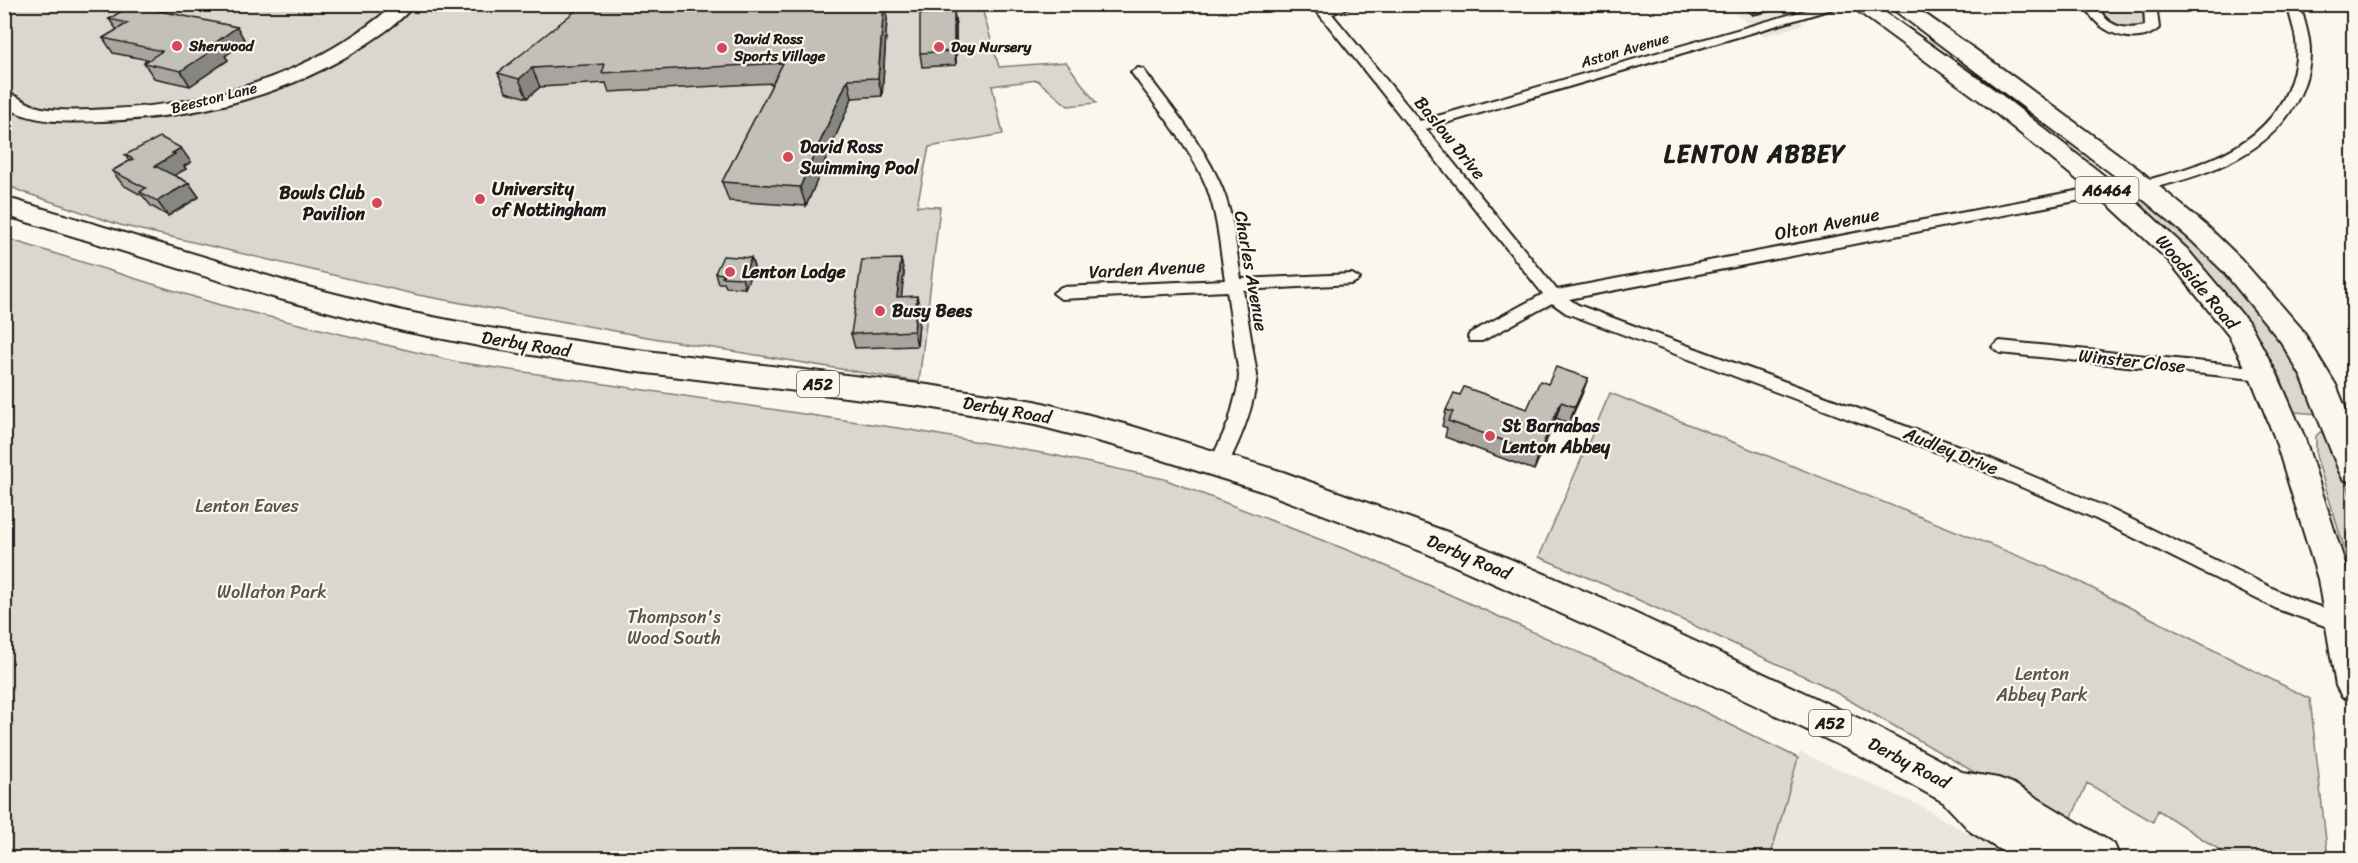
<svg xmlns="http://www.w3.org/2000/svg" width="2358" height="863" font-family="Sriracha,sans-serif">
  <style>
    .built { fill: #eae6dc }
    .green { fill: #dad7ce; stroke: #7b7a75; stroke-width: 1.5 }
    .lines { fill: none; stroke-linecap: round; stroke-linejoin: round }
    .minor-casing { stroke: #1c1c1c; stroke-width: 4 }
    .tertiary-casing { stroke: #1c1c1c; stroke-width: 4 }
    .primary-casing { stroke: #1c1c1c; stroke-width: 4 }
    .trunk-casing { stroke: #1c1c1c; stroke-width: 4 }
    .minor { fill: #fbf7ec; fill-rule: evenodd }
    .tertiary { fill: #fbf7ec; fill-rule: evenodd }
    .primary { fill: #fbf7ec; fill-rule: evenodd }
    .trunk { fill: #fbf7ec; fill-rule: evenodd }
    .wall { fill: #a8a59e; stroke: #1c1c1c; stroke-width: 1.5 }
    .shaded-wall { fill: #888681; stroke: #1c1c1c; stroke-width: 1.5 }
    .building { fill: #c3c0b8; stroke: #1c1c1c; stroke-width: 1.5 }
    .poi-dot { fill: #d1495b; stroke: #fbf7ec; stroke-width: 2 }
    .labels { text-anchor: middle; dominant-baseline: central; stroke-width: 4.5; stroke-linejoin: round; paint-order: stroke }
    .far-poi-label { font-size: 15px; font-weight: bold; fill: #1c1c1c; stroke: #fbf7ec; text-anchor: start }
    .far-street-label { font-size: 15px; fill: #1c1c1c; stroke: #fbf7ec }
    .shield { fill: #fbf7ec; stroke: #5f5e5a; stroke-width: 1.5 }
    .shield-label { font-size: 16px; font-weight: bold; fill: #1c1c1c }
    .street-label { font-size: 18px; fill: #1c1c1c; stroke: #fbf7ec }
    .poi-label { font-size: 18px; font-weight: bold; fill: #1c1c1c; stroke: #fbf7ec; text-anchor: start }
    .park-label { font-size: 18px; fill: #555451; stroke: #fbf7ec }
    .district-label { font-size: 24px; font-weight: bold; letter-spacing: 1.5px; fill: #1c1c1c; stroke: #fbf7ec }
  </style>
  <rect width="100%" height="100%" fill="#fbf7ec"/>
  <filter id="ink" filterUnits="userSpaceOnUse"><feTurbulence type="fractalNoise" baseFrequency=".0167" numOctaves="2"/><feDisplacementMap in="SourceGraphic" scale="12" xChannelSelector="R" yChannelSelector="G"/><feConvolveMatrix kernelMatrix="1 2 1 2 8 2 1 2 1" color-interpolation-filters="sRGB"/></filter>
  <g filter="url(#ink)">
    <path class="built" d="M 1723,5 L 1778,5 L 1805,24 L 1765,36 Z
      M 1800,752 L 1921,806 L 2010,858 L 1770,858 Z"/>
    <path class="green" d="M 4,5 L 981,5 L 999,67 L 1066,62 L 1096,103 L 1068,106 L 1037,80 L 992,86 L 1003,134 L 929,147 L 917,206 L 940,207 L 919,382 L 653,338 L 418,295 L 120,225 L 20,191 L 5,184 Z
      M 2099,5 L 2142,5 L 2144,24 C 2126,34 2101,26 2099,5 Z
      M 2152,199 L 2221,262 L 2282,335 L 2320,414 L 2294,412 L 2280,376 L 2237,306 L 2136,201 Z
      M 5,238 L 220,305 L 457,362 L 911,430 L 1053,455 L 1164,479 L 1368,558 L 1636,678 L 1798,758 L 1770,858 L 5,858 Z
      M 1610,393 L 2066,575 L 2310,699 L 2328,858 L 2232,858 L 2158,810 L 2153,822 L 2087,783 L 2068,826 L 1821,684 L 1617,590 L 1539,557 Z
      M 2320,432 L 2329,433 L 2353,501 L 2353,562 L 2348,561 L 2316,456 L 2316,436 Z"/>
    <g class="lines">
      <defs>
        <path id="minor" d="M 1311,4 L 1324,4 L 1326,7 L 1358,4 L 1332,14 L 1420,121 L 1827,4 L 1849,4 L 1426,129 L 1557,290 L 2107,185 L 2112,187 L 2115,190 L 2112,193 L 2107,195 L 1569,299 L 1578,305 L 1975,452 L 2110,509 L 2291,597 L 2349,617 L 2352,623 L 2349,629 L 2342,632 L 2277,609 L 2096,519 L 1963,462 L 1566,313 L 1552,303 L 1482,341 L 1470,341 L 1468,337 L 1470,333 L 1543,294 Z
          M 2085,4 L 2098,4 C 2104,26 2124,31 2145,26 L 2144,4 L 2156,4 L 2159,28 C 2137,49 2093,32 2085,4 Z
          M 2287,4 L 2300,4 C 2303,16 2307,28 2309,40 C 2312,57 2308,75 2302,90 C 2276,154 2205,176 2144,190 L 2139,188 L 2136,185 L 2139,182 C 2196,167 2263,149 2288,89 C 2294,74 2298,56 2296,40 C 2294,28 2290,16 2287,4 Z
          M 1138,68 L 1143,69 C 1171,107 1204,144 1222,188 C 1234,217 1236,249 1241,279 L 1352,274 L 1360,279 L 1352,284 L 1243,290 L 1257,375 C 1254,408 1240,441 1225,470 L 1211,470 L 1209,465 L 1229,421 L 1238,387 L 1239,375 L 1227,291 L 1061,299 L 1053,293 L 1061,287 L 1225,280 C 1220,249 1218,217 1207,188 C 1190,145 1158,110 1131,72 Z
          M 2000,341 L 2263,368 L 2269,370 L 2272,374 L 2269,378 L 2263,380 L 2000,353 L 1992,347 Z"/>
        <path id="tertiary" d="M 395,4 L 414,4 C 402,21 382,34 365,45 C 288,96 194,118 102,121 C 70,122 33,124 4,106 L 4,92 C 18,95 27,105 42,108 C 64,112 87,110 110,109 C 214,105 315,73 395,4 Z"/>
        <path id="primary" d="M 1848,4 L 1873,4 L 1999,93 L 2130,196 L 2187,249 L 2250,324 L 2277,374 L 2304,436 L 2350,579 L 2354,594 L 2354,701 L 2342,697 L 2336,686 L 2318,579 L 2274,436 L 2249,374 L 2229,336 L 2169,261 L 2112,208 L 1983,103 Z
          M 1886,4 L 1911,4 L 2004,70 L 2137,168 L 2208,227 L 2241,259 L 2301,328 L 2336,385 L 2354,429 L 2354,483 L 2343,479 L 2339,471 L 2302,378 L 2281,342 L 2223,271 L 2190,239 L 2119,179 Z"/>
        <path id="trunk" d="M 4,197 L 288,282 L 403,311 L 489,328 L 630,349 L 928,385 L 1035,401 L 1128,425 L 1283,472 L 1450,533 L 1628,610 L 1875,726 L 1962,772 L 1998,778 L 2012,783 L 2114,844 L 2120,858 L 2013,858 L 1971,832 L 1943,802 L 1849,750 L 1602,632 L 1426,553 L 1261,491 L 1128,449 L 1035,425 L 928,407 L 630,371 L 489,348 L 403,331 L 276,298 L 4,215 Z"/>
      </defs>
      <use href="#minor" class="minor-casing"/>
      <use href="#tertiary" class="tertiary-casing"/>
      <use href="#primary" class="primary-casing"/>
      <use href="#trunk" class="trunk-casing"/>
      <use href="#minor" class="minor"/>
      <use href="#tertiary" class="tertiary"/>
      <use href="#primary" class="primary"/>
      <use href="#trunk" class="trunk"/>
    </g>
    <path class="wall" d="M 1739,4 L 1777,4 L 1775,10 L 1753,15 Z
      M 954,12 L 956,26 L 956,65 L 922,67 L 920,53 Z
      M 109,19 L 237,27 L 245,41 L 225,56 L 228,60 L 190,86 L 154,78 L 144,63 L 149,60 L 113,53 L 103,38 L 117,30 Z
      M 887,19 L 882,96 L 852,98 L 806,206 L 729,201 L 722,182 L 773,83 L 609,92 L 606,83 L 540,87 L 527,98 L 506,92 L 498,73 Z
      M 125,155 L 191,162 L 184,166 L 186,169 L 174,175 L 189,183 L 199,197 L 168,216 L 151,206 L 143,196 L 123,185 L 112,171 L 129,161 Z
      M 751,258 L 754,267 L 745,288 L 726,287 L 724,283 L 718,283 L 715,273 Z
      M 904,273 L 901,297 L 920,310 L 917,346 L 855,348 L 851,334 Z
      M 1588,378 L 1582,394 L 1569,423 L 1556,418 L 1534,470 L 1445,437 L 1447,428 L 1442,426 L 1446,410 L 1460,395 L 1527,409 L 1548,384 Z"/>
    <path class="shaded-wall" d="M 884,4 L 885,4 L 887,19 L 882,96 L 878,78 Z
      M 1757,4 L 1777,4 L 1775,10 L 1753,15 Z
      M 954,12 L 956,26 L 956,65 L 954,51 Z
      M 237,27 L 245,41 L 225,56 L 228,60 L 190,86 L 181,71 L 212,45 Z
      M 532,68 L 540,87 L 527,98 L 519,79 Z
      M 848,79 L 852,98 L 806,206 L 800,187 Z
      M 181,148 L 191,162 L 184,166 L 186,169 L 166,180 L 155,166 L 172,153 Z
      M 189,183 L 199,197 L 168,216 L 157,201 Z
      M 751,258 L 754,267 L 745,288 L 742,278 Z
      M 901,259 L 904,273 L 900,311 L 897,297 Z
      M 917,296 L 920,310 L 917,346 L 914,331 Z
      M 1588,378 L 1582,394 L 1569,423 L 1575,407 Z
      M 1561,402 L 1556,418 L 1534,470 L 1539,453 Z"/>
    <path class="building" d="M 584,4 L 884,4 L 878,78 L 848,79 L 800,187 L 722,182 L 783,63 L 602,73 L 605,64 L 532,68 L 519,79 L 498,73 Z
      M 131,5 L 237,27 L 212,45 L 219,46 L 181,71 L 144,63 L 162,51 L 103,38 L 128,23 L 109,19 Z
      M 954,12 L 954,51 L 920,53 L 920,14 Z
      M 160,137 L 181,148 L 172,153 L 175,154 L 155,166 L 189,183 L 157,201 L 140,192 L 146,188 L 112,171 L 133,159 L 125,155 Z
      M 723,256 L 751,258 L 742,278 L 722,277 L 724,274 L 715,273 Z
      M 901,259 L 897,297 L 917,296 L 914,331 L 851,334 L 862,260 Z
      M 1556,367 L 1588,378 L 1575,407 L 1561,402 L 1539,453 L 1448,421 L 1453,412 L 1446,410 L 1454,393 L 1460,395 L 1464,387 L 1527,409 L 1540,381 L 1548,384 Z"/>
  </g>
  <g class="poi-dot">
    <circle cx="177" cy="46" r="6"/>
    <circle cx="939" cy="47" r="6"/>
    <circle cx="722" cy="48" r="6"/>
    <circle cx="788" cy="157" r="6"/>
    <circle cx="480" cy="199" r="6"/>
    <circle cx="377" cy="203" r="6"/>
    <circle cx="730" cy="272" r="6"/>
    <circle cx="880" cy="311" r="6"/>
    <circle cx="1490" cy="436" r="6"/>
  </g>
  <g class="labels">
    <g class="far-poi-label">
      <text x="734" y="39">David Ross<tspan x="734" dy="17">Sports Village</tspan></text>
      <text x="189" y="46">Sherwood</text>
      <text x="951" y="47">Day Nursery</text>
    </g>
    <g class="far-street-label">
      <text transform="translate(1625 50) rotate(-16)">Aston Avenue</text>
      <text transform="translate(214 98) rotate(-14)">Beeston Lane</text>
    </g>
    <g class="shield">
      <rect x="2075.5" y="177" width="63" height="26" rx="4.5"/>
      <rect x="797" y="371" width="42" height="26" rx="4.5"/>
      <rect x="1809" y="710" width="42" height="26" rx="4.5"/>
    </g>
    <g class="shield-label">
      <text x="2107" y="190">A6464</text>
      <text x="818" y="384">A52</text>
      <text x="1830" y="723">A52</text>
    </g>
    <g class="street-label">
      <text transform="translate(1450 138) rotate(51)">Baslow Drive</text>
      <text transform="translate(1827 224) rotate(-11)">Olton Avenue</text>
      <text transform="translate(1147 269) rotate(-3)">Varden Avenue</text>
      <text transform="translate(1251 271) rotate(80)">Charles Avenue</text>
      <text transform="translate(2197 282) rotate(50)">Woodside Road</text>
      <text transform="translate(526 344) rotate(9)">Derby Road</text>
      <text transform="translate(2132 361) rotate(6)">Winster Close</text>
      <text transform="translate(1007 410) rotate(10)">Derby Road</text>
      <text transform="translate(1951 451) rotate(22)">Audley Drive</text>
      <text transform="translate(1469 557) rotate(23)">Derby Road</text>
      <text transform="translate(1909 763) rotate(28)">Derby Road</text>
    </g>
    <g class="poi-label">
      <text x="800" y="147">David Ross<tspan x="800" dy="21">Swimming Pool</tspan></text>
      <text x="492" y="189">University<tspan x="492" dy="21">of Nottingham</tspan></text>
      <text x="365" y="193" text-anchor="end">Bowls Club<tspan x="365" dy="21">Pavilion</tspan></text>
      <text x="742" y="272">Lenton Lodge</text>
      <text x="892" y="311">Busy Bees</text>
      <text x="1502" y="426">St Barnabas<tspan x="1502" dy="21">Lenton Abbey</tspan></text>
    </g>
    <g class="park-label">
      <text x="247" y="506">Lenton Eaves</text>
      <text x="272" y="592">Wollaton Park</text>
      <text x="674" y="617">Thompson's<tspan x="674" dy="21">Wood South</tspan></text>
      <text x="2042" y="674">Lenton<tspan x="2042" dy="21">Abbey Park</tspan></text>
    </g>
    <g class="district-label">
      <text x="1755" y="154">LENTON ABBEY</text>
    </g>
  </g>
  <rect width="2358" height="863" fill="none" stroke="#fbf7ec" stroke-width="24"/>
  <rect x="12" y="12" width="2334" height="839" fill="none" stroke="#1c1c1c" stroke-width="2" filter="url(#ink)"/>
</svg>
